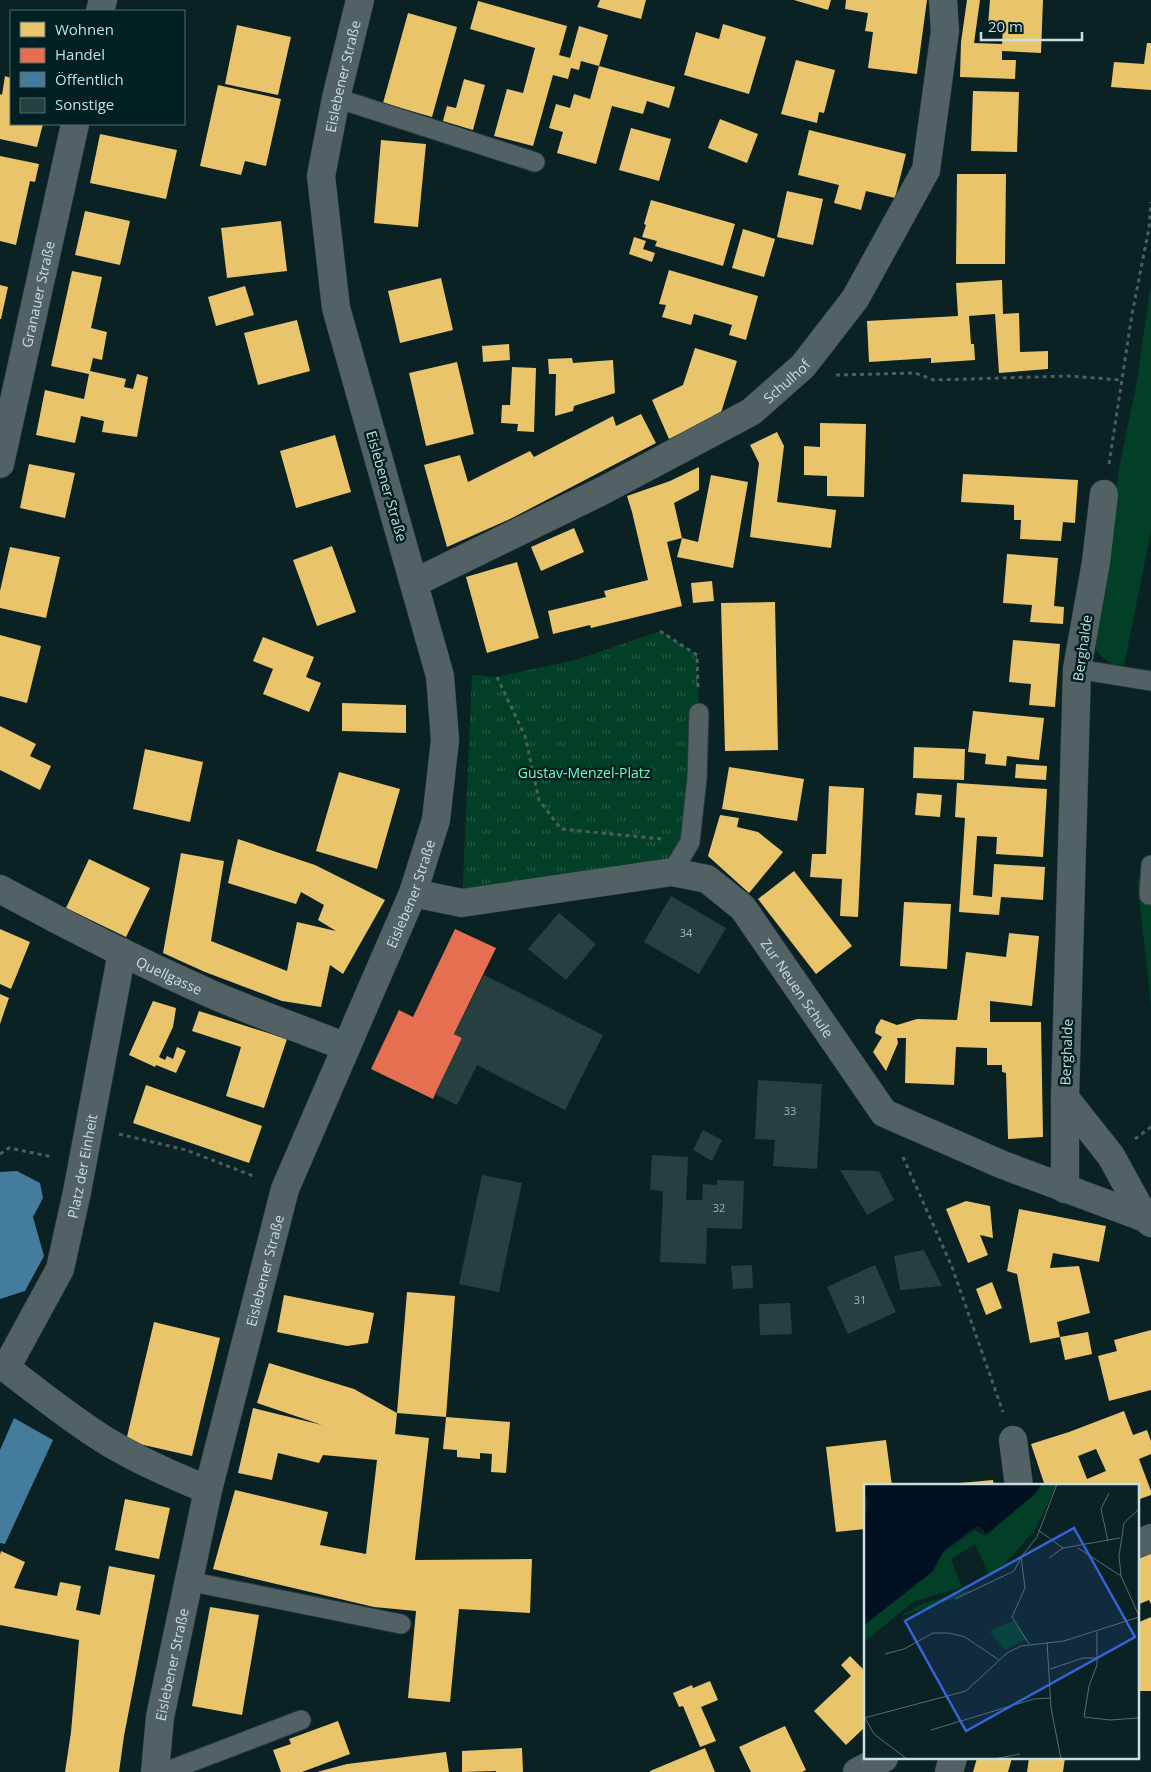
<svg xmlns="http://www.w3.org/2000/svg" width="1151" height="1772" font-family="'Open Sans',sans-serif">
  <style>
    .grass { fill: #013f27 }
    .park { fill: url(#park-tufts) }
    .homes { fill: #e9c46a; fill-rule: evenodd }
    .shops { fill: #e76f51 }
    .public { fill: #457b9d }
    .building { fill: #25403f }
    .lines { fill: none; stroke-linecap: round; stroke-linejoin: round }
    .service-casing { stroke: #2b3a3b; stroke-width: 21 }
    .minor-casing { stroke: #2b3a3b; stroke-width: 29 }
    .tertiary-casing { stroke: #2b3a3b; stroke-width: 29 }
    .path { stroke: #4e5e60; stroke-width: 3; stroke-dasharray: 4 4; stroke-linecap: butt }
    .service { stroke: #526264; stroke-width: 19 }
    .minor { stroke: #526264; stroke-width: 28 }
    .tertiary { stroke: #526264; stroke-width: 28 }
    .labels { text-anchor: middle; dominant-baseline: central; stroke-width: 5; stroke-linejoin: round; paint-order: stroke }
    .number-label { font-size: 11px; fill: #a1b7b8 }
    .street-label { font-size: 14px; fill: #cadfe1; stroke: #012023 }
    .park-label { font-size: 14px; fill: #79fcba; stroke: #012023 }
    .inset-road { fill: none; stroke: #576e70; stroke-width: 1 }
    .view { fill: #3764d9; fill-opacity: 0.15; stroke: #3764d9; stroke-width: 2.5 }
    .inset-edge { fill: none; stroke: #cadfe1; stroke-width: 2.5 }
  </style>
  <defs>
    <pattern id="park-tufts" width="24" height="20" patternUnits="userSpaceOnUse" patternTransform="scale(1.25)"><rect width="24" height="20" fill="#013f27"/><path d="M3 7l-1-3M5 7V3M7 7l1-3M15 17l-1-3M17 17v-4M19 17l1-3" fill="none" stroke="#255a46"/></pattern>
  </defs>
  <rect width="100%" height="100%" fill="#0a2224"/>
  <path class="grass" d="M 1151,284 L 1151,532 L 1124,665 L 1112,664 L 1104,659 L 1096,650 L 1096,617 L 1120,463 L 1137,381 Z
    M 1137,879 L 1151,880 L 1151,1006 Z"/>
  <path class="park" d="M 660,631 L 697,655 L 699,713 L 690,842 L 672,872 L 462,903 L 472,675 L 497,677 L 579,659 Z"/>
  <path class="homes" d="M 600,0 L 646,0 L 641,19 L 597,7 Z
    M 794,0 L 831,0 L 828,10 Z
    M 846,0 L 927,0 L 917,74 L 868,68 L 873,32 L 865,31 L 868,13 L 845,9 Z
    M 967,0 L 980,0 L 974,43 L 1002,44 L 1003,26 L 988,25 L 990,0 L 1043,0 L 1041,53 L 1002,51 L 1002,60 L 1016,60 L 1015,79 L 960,77 L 961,42 Z
    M 478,1 L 567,26 L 559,55 L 570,58 L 579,26 L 608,35 L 599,66 L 581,61 L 579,70 L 571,68 L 568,79 L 553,75 L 533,146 L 494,136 L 507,89 L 523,93 L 535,48 L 470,29 Z
    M 408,13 L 457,27 L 432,117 L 383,103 Z
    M 723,24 L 766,37 L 749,94 L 684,75 L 696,32 L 719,39 Z
    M 237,25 L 291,37 L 278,95 L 225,84 Z
    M 1147,43 L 1151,43 L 1151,90 L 1111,87 L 1114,62 L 1144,64 Z
    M 796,60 L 835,70 L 824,113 L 819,112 L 817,123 L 781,114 Z
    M 599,66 L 675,87 L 669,108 L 647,101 L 643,114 L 612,106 L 596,164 L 557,153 L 563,132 L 549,128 L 556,104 L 570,108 L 574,94 L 590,99 Z
    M 5,76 L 11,78 L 11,124 L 43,124 L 37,147 L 0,139 L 0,94 L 2,95 Z
    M 464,79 L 485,85 L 473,130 L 443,121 L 447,106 L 456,108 Z
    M 218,85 L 281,99 L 266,166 L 245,161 L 241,175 L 200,166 Z
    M 973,91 L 1019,92 L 1017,152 L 971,151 Z
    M 720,119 L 758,134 L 747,163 L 708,148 Z
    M 631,128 L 671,139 L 659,181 L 619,170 Z
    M 809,130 L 906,154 L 895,198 L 866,191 L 861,210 L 834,203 L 839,185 L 798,175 Z
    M 100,134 L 177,150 L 166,199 L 90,183 Z
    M 381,140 L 426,144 L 418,227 L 374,223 Z
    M 0,156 L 39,164 L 35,182 L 30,181 L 16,245 L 0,241 Z
    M 957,174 L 1006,174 L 1005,264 L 956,264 Z
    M 787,191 L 823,199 L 813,245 L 777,237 Z
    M 651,200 L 735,224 L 723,266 L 655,246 L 657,241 L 642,237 L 646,225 L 644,224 Z
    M 85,211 L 130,221 L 120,265 L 75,255 Z
    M 281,221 L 287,271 L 227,278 L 221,228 Z
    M 743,229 L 775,239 L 764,277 L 732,268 Z
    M 634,237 L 646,241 L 643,249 L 655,253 L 652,262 L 629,254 Z
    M 669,270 L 758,296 L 746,340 L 729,335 L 732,325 L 694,314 L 691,325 L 662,317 L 666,305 L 659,304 Z
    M 72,271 L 102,277 L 91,328 L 107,332 L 102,360 L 93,358 L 90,371 L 126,379 L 124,387 L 133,389 L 137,374 L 148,377 L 137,437 L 102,432 L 104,421 L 81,416 L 75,443 L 36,435 L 45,390 L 84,399 L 89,374 L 51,366 Z
    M 441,278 L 453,330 L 400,343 L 388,291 Z
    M 1002,280 L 1003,314 L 1019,313 L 1020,352 L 1048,351 L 1048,369 L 999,373 L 995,314 L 969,316 L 971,344 L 974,344 L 975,360 L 931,363 L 931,358 L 869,362 L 867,321 L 958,316 L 956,283 Z
    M 0,285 L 8,287 L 1,319 L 0,319 Z
    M 245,286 L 254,315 L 216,326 L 208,297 Z
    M 297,320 L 310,371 L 258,385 L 244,333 Z
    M 509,344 L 510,360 L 483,362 L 482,346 Z
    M 695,348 L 737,361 L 720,416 L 669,439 L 652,400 L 683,385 Z
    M 572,358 L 573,363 L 613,360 L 615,393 L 574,406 L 573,411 L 555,416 L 556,374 L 549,374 L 548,359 Z
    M 457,362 L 474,434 L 426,446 L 409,373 Z
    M 512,367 L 536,368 L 534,432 L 517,431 L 518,424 L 501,423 L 502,405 L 510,405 Z
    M 641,414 L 656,443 L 512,518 L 447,547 L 424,465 L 460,455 L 468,482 L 530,451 L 534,457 L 613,416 L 616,426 Z
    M 820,423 L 866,424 L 864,497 L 827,496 L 827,476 L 804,475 L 804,446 L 820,447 Z
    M 777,432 L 784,446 L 777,502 L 836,510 L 831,548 L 750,537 L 759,463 L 750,445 Z
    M 335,435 L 351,492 L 296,508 L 280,451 Z
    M 29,464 L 75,473 L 65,518 L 20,508 Z
    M 699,467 L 699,490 L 674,503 L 682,538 L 698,542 L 711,475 L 748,482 L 733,568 L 677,557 L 682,538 L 667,542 L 682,606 L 591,628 L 590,625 L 553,634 L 548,611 L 606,597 L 604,591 L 648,580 L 632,512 L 627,496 L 670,481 Z
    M 963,474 L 1078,480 L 1075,523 L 1063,522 L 1061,541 L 1020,539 L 1021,520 L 1014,520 L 1014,505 L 961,502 Z
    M 574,528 L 584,552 L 541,571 L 531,547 Z
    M 332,546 L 356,612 L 317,626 L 293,560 Z
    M 10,547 L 60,557 L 46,618 L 0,608 L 0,591 Z
    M 1007,554 L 1058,558 L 1054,606 L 1064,607 L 1063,624 L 1030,622 L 1032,605 L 1003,603 Z
    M 517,562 L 539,638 L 487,653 L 466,577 Z
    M 712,581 L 714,601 L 693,603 L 691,583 Z
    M 775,602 L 778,750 L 725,751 L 721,603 Z
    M 0,635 L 41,646 L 27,703 L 0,696 Z
    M 263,637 L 314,657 L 306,677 L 321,683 L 309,712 L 263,694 L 273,669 L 253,661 Z
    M 1013,640 L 1060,644 L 1055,707 L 1029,705 L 1031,684 L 1009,682 Z
    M 342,703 L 406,705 L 406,733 L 342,731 Z
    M 973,711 L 1044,718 L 1039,760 L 1007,756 L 1006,766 L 985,764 L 986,754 L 968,752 Z
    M 0,726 L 36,744 L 30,756 L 51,766 L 40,790 L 0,770 Z
    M 914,747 L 965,749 L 964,780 L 913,778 Z
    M 145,749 L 203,762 L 190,822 L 133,809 Z
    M 1016,764 L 1047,766 L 1046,780 L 1015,778 Z
    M 729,767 L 804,779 L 797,821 L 722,809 Z
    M 339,772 L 400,789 L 377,869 L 316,851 Z
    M 957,783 L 1047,789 L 1043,857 L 996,854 L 997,837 L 977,836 L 973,895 L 992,897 L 994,864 L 1045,867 L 1043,900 L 1001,897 L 999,915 L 959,912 L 965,818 L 955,817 Z
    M 829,786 L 864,788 L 858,917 L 840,916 L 842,879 L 810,877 L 812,854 L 826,854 Z
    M 917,793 L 942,795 L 940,817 L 915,815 Z
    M 720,815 L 739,818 L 737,827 L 758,832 L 783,852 L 749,893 L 708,856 Z
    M 238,839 L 315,865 L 385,900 L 343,974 L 330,965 L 321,1007 L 282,1001 L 205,972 L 163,953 L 181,853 L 224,861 L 211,941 L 287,971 L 297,922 L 336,931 L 318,920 L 324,905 L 301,892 L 296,904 L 228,883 Z
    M 89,859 L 150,888 L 126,937 L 66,908 Z
    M 794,871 L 852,946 L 816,974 L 758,899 Z
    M 904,902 L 951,904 L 947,969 L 900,966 Z
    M 0,929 L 30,942 L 11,989 L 0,984 Z
    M 1009,933 L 1039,936 L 1032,1006 L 990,1001 L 990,1022 L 1041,1022 L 1043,1137 L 1008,1139 L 1006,1073 L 1002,1072 L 1002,1065 L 987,1065 L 987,1048 L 956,1047 L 954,1085 L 905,1083 L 906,1038 L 897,1038 L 898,1043 L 886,1071 L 873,1052 L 882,1037 L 875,1033 L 876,1027 L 881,1019 L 897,1025 L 917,1019 L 957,1020 L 966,952 L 1006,957 Z
    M 0,994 L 9,998 L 0,1024 Z
    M 153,1001 L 176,1008 L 173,1027 L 159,1057 L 165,1060 L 167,1056 L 173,1059 L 177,1047 L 186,1051 L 176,1073 L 156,1065 L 155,1067 L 129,1055 Z
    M 199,1011 L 287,1039 L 264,1108 L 226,1096 L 241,1047 L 192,1031 Z
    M 146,1085 L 262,1126 L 249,1163 L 133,1123 Z
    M 966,1201 L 990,1206 L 993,1238 L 980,1235 L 988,1255 L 968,1263 L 946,1209 Z
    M 1019,1209 L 1106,1226 L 1099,1262 L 1053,1253 L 1050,1268 L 1079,1266 L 1090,1313 L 1057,1322 L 1060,1337 L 1030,1343 L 1017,1274 L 1007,1271 Z
    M 992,1282 L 1002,1308 L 986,1315 L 976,1289 Z
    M 407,1292 L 455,1296 L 446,1417 L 397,1413 Z
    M 284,1295 L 374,1313 L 368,1343 L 347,1346 L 277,1332 Z
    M 154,1322 L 220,1338 L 192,1456 L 126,1441 Z
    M 1151,1330 L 1151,1390 L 1109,1401 L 1098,1356 L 1117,1351 L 1114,1340 Z
    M 1088,1332 L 1092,1354 L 1065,1360 L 1060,1337 Z
    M 269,1363 L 354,1389 L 397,1413 L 395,1434 L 429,1438 L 415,1560 L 532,1559 L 530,1613 L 459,1609 L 450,1702 L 408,1698 L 416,1611 L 374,1607 L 213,1569 L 235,1490 L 328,1512 L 320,1545 L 366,1554 L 377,1460 L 323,1455 L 319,1463 L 278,1453 L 272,1480 L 238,1473 L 253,1408 L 322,1425 L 257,1403 Z
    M 1124,1411 L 1133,1435 L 1147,1430 L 1151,1441 L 1151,1454 L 1139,1459 L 1151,1491 L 1151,1495 L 1137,1500 L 1137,1486 L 1045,1486 L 1031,1444 L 1069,1432 ZM 1096,1449 L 1106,1471 L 1087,1479 L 1078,1456 Z
    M 446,1417 L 510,1422 L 506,1473 L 491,1472 L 492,1454 L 480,1453 L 480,1459 L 457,1457 L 457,1450 L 443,1449 Z
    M 886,1440 L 892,1486 L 865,1486 L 865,1529 L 836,1532 L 826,1447 Z
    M 993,1480 L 994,1486 L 949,1486 L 949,1484 Z
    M 125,1499 L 170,1508 L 159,1559 L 115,1550 Z
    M 1,1551 L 25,1562 L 14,1588 L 57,1596 L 60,1582 L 81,1586 L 76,1610 L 100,1615 L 109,1566 L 155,1575 L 124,1736 L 119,1772 L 65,1772 L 71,1732 L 79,1640 L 0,1625 L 0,1555 Z
    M 1151,1553 L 1151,1604 L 1149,1600 L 1137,1605 L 1137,1559 Z
    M 210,1607 L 259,1615 L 242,1715 L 192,1706 Z
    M 1151,1617 L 1151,1691 L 1137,1691 L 1137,1623 Z
    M 850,1656 L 865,1671 L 865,1727 L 846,1745 L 814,1711 L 851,1676 L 841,1665 Z
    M 710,1681 L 718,1700 L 701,1707 L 716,1741 L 700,1747 L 683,1706 L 679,1707 L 673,1693 L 692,1685 L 693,1688 Z
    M 338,1721 L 350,1754 L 302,1772 L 281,1772 L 273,1750 L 291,1744 L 289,1739 Z
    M 785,1726 L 806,1770 L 802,1772 L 751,1772 L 739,1747 Z
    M 522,1748 L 523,1772 L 496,1772 L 496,1771 L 462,1772 L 462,1751 Z
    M 705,1748 L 715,1772 L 650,1772 L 650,1771 Z
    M 446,1752 L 449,1772 L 317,1772 L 347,1764 Z
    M 977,1758 L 1012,1758 L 1008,1772 L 973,1772 Z
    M 1029,1758 L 1065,1758 L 1063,1772 L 1027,1772 Z"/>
  <path class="shops" d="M 455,929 L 496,948 L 454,1034 L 462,1038 L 433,1099 L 371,1069 L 399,1010 L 413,1017 Z"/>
  <path class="public" d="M 17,1171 L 40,1183 L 43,1198 L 33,1217 L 44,1256 L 25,1291 L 0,1299 L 0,1172 Z
    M 14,1418 L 53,1440 L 5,1544 L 0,1543 L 0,1450 Z"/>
  <path class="building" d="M 671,896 L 726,928 L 699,974 L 644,942 Z
    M 559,913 L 596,944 L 566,980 L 528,949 Z
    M 484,975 L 603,1035 L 565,1110 L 477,1065 L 457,1105 L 435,1094 L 462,1038 L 454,1034 Z
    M 758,1080 L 822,1084 L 817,1169 L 773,1166 L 775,1140 L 755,1139 Z
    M 703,1130 L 722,1140 L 712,1161 L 693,1150 Z
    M 652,1155 L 688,1157 L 686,1200 L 702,1200 L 703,1184 L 717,1185 L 717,1180 L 744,1181 L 742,1229 L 707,1228 L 706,1264 L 660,1262 L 663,1191 L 650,1190 Z
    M 840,1170 L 879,1171 L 894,1200 L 867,1215 Z
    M 482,1175 L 522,1183 L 499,1292 L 459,1284 Z
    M 924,1250 L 942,1286 L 900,1290 L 894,1256 Z
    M 752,1265 L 753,1288 L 733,1289 L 731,1266 Z
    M 875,1265 L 896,1312 L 848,1334 L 827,1287 Z
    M 790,1303 L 792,1334 L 760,1335 L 759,1304 Z"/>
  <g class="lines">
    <defs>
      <path id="service" d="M 336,98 L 535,162
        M 1077,669 L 1151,681
        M 672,872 L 690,842 L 697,778 L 699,713
        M 1149,895 L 1151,865
        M 188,1581 L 401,1624
        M 165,1772 L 301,1720"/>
      <g id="minor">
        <path d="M 100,11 L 103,0"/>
        <path id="s1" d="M 0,464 L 75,124"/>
        <path d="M 1104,494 L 1096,562 L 1077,669 L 1065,1098 L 1111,1156 L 1145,1218"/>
        <path id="s2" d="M 414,583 L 604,490 L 751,412 L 803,366 L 855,299 L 926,170 L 945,31 L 943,0"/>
        <path id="s3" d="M 0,889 C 69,927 139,962 211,994 C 255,1013 301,1029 346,1047"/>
        <path id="s4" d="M 413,893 L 462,903 L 672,872 L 707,879 L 743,908 L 884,1113 L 1003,1165 L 1145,1218 L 1151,1223"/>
        <path d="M 1065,1098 L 1065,1189"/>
        <path d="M 0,1365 L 6,1368 C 39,1393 72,1420 108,1442 C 139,1461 174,1476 208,1490"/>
        <path id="s5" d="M 6,1368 L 60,1269 L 77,1192 L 122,952"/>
        <path d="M 1013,1440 L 1019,1486"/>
        <path d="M 1137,1544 L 1151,1538"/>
        <path d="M 857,1772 L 884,1758"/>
        <path d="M 949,1772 L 953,1758"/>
      </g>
      <g id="tertiary">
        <path id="s6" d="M 155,1772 L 160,1717 L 208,1490 L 285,1189 L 413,893 L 436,820 L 445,740 L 440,676 L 336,308 L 321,176 L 336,98 L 360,0"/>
      </g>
    </defs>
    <use href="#service" class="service-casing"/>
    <use href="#minor" class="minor-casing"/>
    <use href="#tertiary" class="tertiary-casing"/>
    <path class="path" d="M 836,375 L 915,373 L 934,380 L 1068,376 L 1121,380
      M 1109,464 L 1132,314 L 1149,228 L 1151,202
      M 660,631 L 697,655 L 698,687
      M 497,677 L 525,736 L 539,800 L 561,829 L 662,839
      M 119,1134 L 186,1150 L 256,1177
      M 1135,1139 L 1151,1127
      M 0,1154 L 9,1148 L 53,1157
      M 903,1157 L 952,1267 L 1003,1412"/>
    <use href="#service" class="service"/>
    <use href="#minor" class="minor"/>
    <use href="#tertiary" class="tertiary"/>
  </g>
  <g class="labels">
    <g class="number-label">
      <text x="686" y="932">34</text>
      <text x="790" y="1110">33</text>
      <text x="719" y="1207">32</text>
      <text x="860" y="1299">31</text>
    </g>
    <g class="street-label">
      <text stroke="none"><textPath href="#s6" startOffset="1759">Eislebener Straße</textPath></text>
      <text stroke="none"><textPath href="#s1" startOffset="174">Granauer Straße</textPath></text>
      <text stroke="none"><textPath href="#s2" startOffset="425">Schulhof</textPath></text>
      <text transform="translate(387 486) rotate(74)">Eislebener Straße</text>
      <text transform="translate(1082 648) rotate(-82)">Berghalde</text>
      <text stroke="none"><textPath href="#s6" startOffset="919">Eislebener Straße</textPath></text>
      <text stroke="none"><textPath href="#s3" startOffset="190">Quellgasse</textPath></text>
      <text stroke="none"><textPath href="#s4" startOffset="441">Zur Neuen Schule</textPath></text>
      <text transform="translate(1066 1052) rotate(-88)">Berghalde</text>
      <text stroke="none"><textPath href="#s5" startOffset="218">Platz der Einheit</textPath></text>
      <text stroke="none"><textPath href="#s6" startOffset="514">Eislebener Straße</textPath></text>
      <text stroke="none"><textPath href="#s6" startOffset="109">Eislebener Straße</textPath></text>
    </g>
    <g class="park-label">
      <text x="584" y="772">Gustav-Menzel-Platz</text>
    </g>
  </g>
  <g transform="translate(864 1484)">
    <rect width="275" height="275" fill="#0a2224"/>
    <path d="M 178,0 L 192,0 L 183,22 L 171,46 L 139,82 L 126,92 L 111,60 L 87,75 L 98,103 L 49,118 L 0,158 L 0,141 L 69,87 L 79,68 L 111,46 L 121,52 ZM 106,106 L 103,110 L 35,133 L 60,119 Z" fill="#013f27"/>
    <path d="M 149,137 L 163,155 L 141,166 L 127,150 L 127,146 Z" fill="#013f27"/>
    <path d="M 1,0 L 178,0 L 171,10 L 123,50 L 116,42 L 111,43 L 96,54 L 79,68 L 69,87 L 0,141 L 0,36 L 5,17 L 0,9 Z" fill="#011121"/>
    <path class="inset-road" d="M 275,25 L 260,39 L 255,72 L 257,92 L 275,132M 174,46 L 199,64 L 256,54M 244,57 L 237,25 L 245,9M 214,64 L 257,92M 185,74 L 199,64M 91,115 L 150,87 L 157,74M 233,148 L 233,181 L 225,202 L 220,233 L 246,236 L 275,234M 183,158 L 187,224 L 197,275M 165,160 L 148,133 L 161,104 L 157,73 L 173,53 L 193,0M 21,170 L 40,165 L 69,149 L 85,149 L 101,153 L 135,176M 186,185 L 219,174 L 232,174M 0,234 L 102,207 L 143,169 L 157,162 L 200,157 L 275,133M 1,234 L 10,250 L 43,275M 67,246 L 170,215 L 186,214M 130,275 L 156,270"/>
    <path class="view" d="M 210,44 L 271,153 L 102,247 L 41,137 Z"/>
    <rect width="275" height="275" class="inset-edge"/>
  </g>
  <rect x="10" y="10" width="175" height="115" fill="#012023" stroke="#516c6f"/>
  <rect x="20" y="22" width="25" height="15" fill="#e9c46a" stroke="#516c6f"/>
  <text x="55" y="35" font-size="15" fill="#cadfe1">Wohnen</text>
  <rect x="20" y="48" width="25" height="15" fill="#e76f51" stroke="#516c6f"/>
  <text x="55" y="60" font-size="15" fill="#cadfe1">Handel</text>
  <rect x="20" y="72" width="25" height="15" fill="#457b9d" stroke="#516c6f"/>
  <text x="55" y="85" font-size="15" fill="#cadfe1">Öffentlich</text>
  <rect x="20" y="98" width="25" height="15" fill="#25403f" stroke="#516c6f"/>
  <text x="55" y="110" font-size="15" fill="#cadfe1">Sonstige</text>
  <path d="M981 32v8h101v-8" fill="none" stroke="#cadfe1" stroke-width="2.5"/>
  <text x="988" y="32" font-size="15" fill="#cadfe1" stroke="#012023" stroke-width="4" paint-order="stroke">20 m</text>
</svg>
